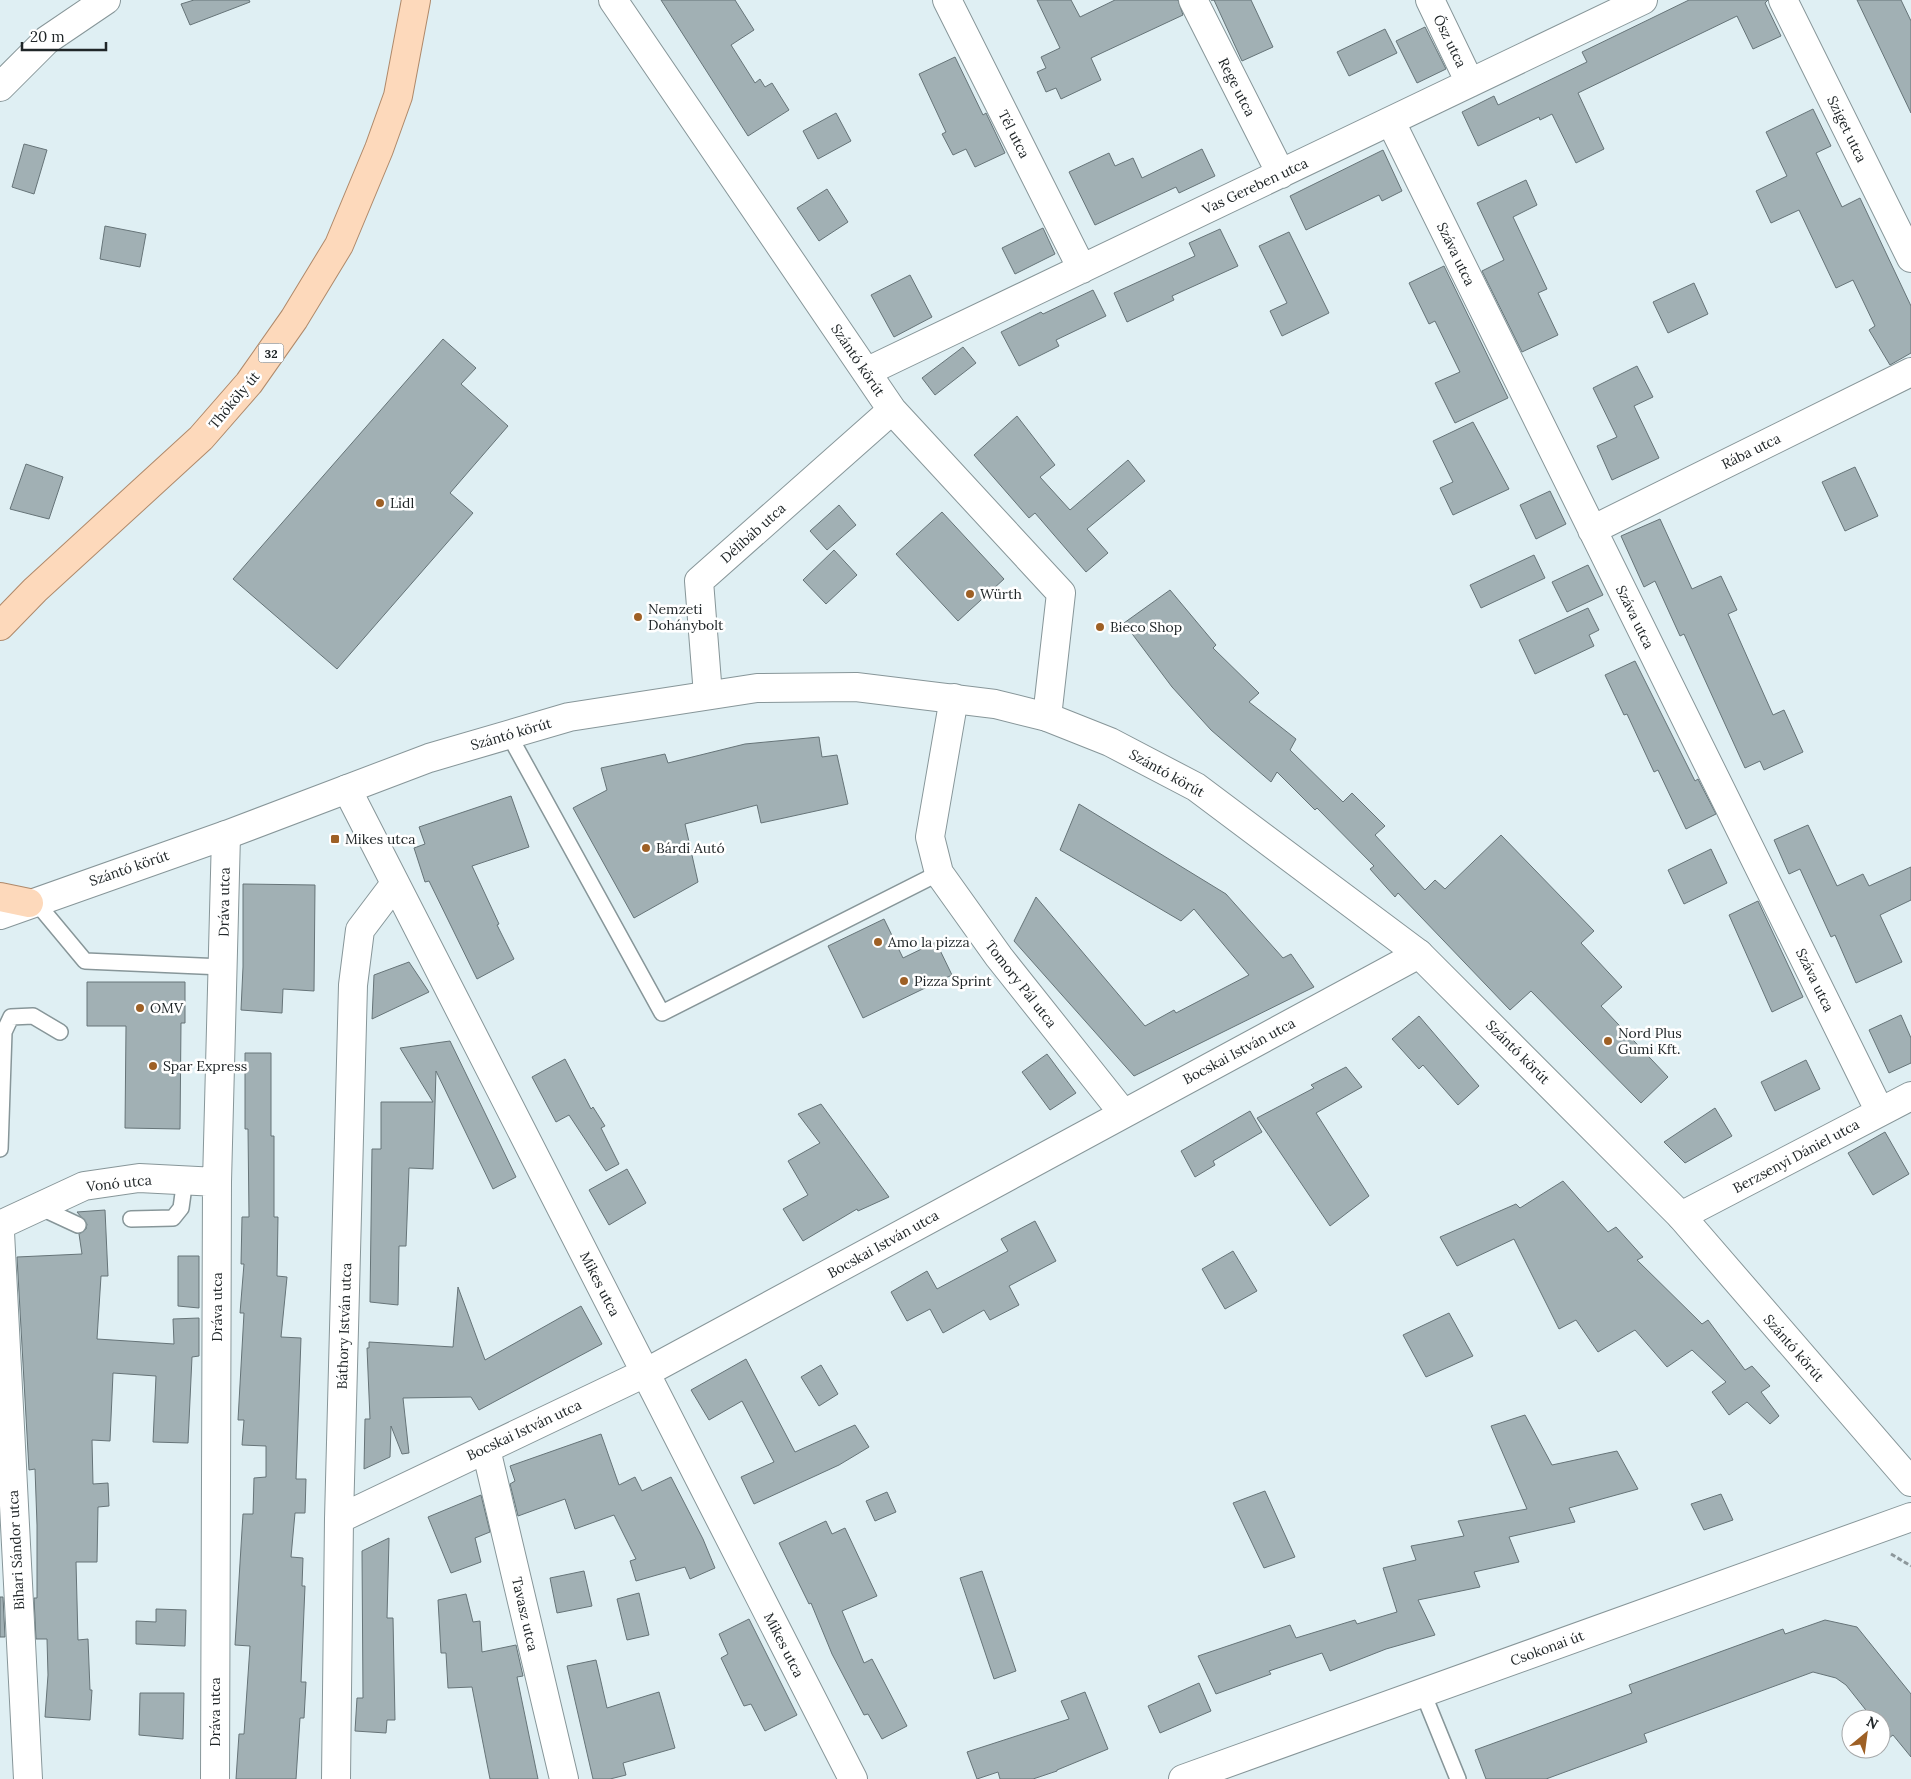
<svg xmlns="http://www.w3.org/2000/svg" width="1911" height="1779" font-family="Lora,serif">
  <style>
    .building { fill: #a1b0b4; stroke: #667478 }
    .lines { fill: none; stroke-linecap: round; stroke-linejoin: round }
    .service-casing { stroke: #879699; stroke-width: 18 }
    .minor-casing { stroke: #879699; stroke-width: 30 }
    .tertiary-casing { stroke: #879699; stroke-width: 30 }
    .primary-casing { stroke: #af896a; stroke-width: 30 }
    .path { stroke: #8c979b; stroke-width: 3; stroke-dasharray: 5 2.5; stroke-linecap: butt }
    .service { stroke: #fff; stroke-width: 15 }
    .minor { stroke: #fff; stroke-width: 28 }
    .tertiary { stroke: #fff; stroke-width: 28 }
    .primary { stroke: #fdd9bb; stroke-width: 28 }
    .poi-dot { fill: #9e6025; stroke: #fff; stroke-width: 2 }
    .labels { text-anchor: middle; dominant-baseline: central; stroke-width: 5; stroke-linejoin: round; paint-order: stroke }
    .shield { fill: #fff; stroke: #636768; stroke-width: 1 }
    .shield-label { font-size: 12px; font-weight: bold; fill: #202628 }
    .street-label { font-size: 14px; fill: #202628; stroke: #fff }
    .poi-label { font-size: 14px; fill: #202628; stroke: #fff; text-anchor: start }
  </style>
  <rect width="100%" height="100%" fill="#dfeff3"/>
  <path class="building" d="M 194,0 L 249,0 L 250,2 L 190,25 L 181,4 Z
    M 661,0 L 735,0 L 754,30 L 731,45 L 755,83 L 760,79 L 765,87 L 772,83 L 789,110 L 748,136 Z
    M 1037,0 L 1071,0 L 1080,17 L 1115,0 L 1178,0 L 1183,15 L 1091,58 L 1101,80 L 1061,99 L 1056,88 L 1046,92 L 1037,72 L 1046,68 L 1041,57 L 1060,48 Z
    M 1211,0 L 1251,0 L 1273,47 L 1242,61 L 1214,0 Z
    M 1689,0 L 1768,0 L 1765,3 L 1781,36 L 1753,49 L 1737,16 L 1578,93 L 1604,149 L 1576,163 L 1552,114 L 1540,120 L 1539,117 L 1478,146 L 1462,112 L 1494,96 L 1498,105 L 1587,62 L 1582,52 Z
    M 1857,0 L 1901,0 L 1911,21 L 1911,113 Z
    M 1425,27 L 1446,69 L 1417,83 L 1396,41 Z
    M 1385,29 L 1397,53 L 1349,76 L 1337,52 Z
    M 955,57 L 983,115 L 986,113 L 1005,153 L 975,167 L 966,149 L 953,155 L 942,134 L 946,132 L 919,74 Z
    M 1813,109 L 1831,146 L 1816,153 L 1842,207 L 1860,198 L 1911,306 L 1911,353 L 1890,365 L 1869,330 L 1875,326 L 1853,280 L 1836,288 L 1799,210 L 1771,223 L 1756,191 L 1787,176 L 1766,132 Z
    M 836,113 L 851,141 L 818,159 L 803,131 Z
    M 24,144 L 47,150 L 34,194 L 12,187 Z
    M 1202,149 L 1215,176 L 1179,193 L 1176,187 L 1095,225 L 1069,172 L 1109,153 L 1115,166 L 1133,158 L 1142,178 Z
    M 1383,150 L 1402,191 L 1382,201 L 1379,195 L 1306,230 L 1290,196 Z
    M 1526,180 L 1537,205 L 1513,217 L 1547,289 L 1538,293 L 1558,335 L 1522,352 L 1482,271 L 1504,260 L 1477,203 Z
    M 827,189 L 848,222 L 819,241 L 797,208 Z
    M 105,226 L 146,234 L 140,267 L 100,259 Z
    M 1043,228 L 1055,254 L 1015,274 L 1002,248 Z
    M 1220,229 L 1238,266 L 1172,296 L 1174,300 L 1127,322 L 1114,293 L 1195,256 L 1189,243 Z
    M 1289,232 L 1329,313 L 1282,336 L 1270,311 L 1287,303 L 1259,246 Z
    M 1444,266 L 1508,398 L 1455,423 L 1435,383 L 1460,372 L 1435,321 L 1429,324 L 1409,283 Z
    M 910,275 L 932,317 L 894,337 L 871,295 Z
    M 1694,283 L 1708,314 L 1668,333 L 1653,302 Z
    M 1093,290 L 1106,316 L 1056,340 L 1059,346 L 1019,366 L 1001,332 L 1041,312 L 1043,314 Z
    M 443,339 L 476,368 L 461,384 L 508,426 L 450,493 L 473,513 L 337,669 L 233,579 Z
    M 963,347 L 976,363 L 935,395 L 922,378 Z
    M 1637,366 L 1653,397 L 1634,406 L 1659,458 L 1612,480 L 1597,446 L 1617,437 L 1593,388 Z
    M 1017,416 L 1055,465 L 1040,477 L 1070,510 L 1128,460 L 1145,481 L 1087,529 L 1108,553 L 1086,572 L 1035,513 L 1029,518 L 974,455 Z
    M 1473,422 L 1509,489 L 1453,515 L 1440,488 L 1453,482 L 1433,441 Z
    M 26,464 L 63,477 L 49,519 L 10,509 Z
    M 1855,467 L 1878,516 L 1845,531 L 1822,482 Z
    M 1550,491 L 1566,524 L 1536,539 L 1520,505 Z
    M 839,505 L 856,525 L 827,550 L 810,531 Z
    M 942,512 L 1004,579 L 958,621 L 896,554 Z
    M 1660,519 L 1692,589 L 1721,576 L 1737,610 L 1728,614 L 1773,715 L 1784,710 L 1803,752 L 1764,770 L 1760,761 L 1745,768 L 1684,634 L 1680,636 L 1655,581 L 1644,587 L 1621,536 Z
    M 834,550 L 857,575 L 826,604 L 803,580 Z
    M 1534,555 L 1545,578 L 1481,608 L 1470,585 Z
    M 1588,565 L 1603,595 L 1567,612 L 1552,582 Z
    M 1170,590 L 1216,645 L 1213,648 L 1259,693 L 1249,702 L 1296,739 L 1290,750 L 1343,802 L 1352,793 L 1385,826 L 1375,835 L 1425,890 L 1435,880 L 1445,889 L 1501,835 L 1594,931 L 1581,943 L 1622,987 L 1601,1006 L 1668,1077 L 1641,1103 L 1531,991 L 1510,1010 L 1398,893 L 1395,897 L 1370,869 L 1374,866 L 1317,808 L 1315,810 L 1277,772 L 1271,782 L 1211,730 L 1172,687 L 1124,623 Z
    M 1588,608 L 1599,630 L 1589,635 L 1594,646 L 1535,674 L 1519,640 Z
    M 1635,661 L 1695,781 L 1698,779 L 1716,814 L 1686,829 L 1658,770 L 1654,772 L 1627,714 L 1624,715 L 1605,675 Z
    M 819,737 L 822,757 L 837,755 L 848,804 L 761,823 L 757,805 L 685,824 L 698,882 L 634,918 L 573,808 L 607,790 L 601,768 L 665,754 L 668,763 L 745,744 Z
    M 511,796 L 529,847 L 472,866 L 499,924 L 497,925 L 514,959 L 477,979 L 429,881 L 425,882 L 414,848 L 425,844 L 419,827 Z
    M 1079,804 L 1226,894 L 1283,958 L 1291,954 L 1314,987 L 1134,1076 L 1014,941 L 1036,897 L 1145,1026 L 1174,1010 L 1176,1013 L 1249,975 L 1194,909 L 1181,921 L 1060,850 Z
    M 1808,825 L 1837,886 L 1863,874 L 1869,886 L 1911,867 L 1911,900 L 1880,915 L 1902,962 L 1856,983 L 1835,935 L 1831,937 L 1800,869 L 1789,874 L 1774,840 Z
    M 1711,849 L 1727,883 L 1684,904 L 1668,870 Z
    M 243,884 L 315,885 L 314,991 L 283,989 L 282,1013 L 241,1010 L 243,967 Z
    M 1758,901 L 1803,997 L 1772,1012 L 1729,915 Z
    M 884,919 L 903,958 L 936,942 L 952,975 L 863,1018 L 828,946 Z
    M 409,962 L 429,992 L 372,1019 L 374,975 Z
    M 87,982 L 185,982 L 185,1023 L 181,1023 L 180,1129 L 125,1128 L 126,1026 L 87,1026 Z
    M 1901,1015 L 1911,1038 L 1911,1063 L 1889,1073 L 1869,1030 Z
    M 1419,1016 L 1479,1086 L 1458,1105 L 1423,1065 L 1419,1069 L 1392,1039 Z
    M 450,1041 L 516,1177 L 493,1189 L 436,1071 L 433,1169 L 409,1168 L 406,1246 L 399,1246 L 398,1305 L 370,1302 L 372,1149 L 381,1149 L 381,1102 L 433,1102 L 400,1048 Z
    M 245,1053 L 271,1053 L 271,1136 L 274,1136 L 274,1217 L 278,1217 L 277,1276 L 287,1277 L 281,1337 L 301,1338 L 296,1479 L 306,1479 L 305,1513 L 295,1513 L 291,1557 L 303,1558 L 302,1586 L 305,1586 L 301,1682 L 306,1682 L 304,1718 L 300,1718 L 296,1779 L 236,1779 L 239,1734 L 244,1734 L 250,1646 L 235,1645 L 243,1514 L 253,1514 L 254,1478 L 266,1477 L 266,1446 L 242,1445 L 244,1420 L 238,1420 L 244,1313 L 240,1313 L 244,1264 L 241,1264 L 242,1217 L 249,1217 L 248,1129 L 245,1129 Z
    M 1047,1054 L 1076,1093 L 1050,1110 L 1022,1072 Z
    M 565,1059 L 591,1109 L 593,1107 L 605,1126 L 601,1128 L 619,1164 L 606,1171 L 569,1115 L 556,1122 L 532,1077 Z
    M 1806,1060 L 1820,1089 L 1775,1111 L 1761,1082 Z
    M 1346,1067 L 1362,1087 L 1316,1113 L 1369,1196 L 1330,1226 L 1257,1118 L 1314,1088 L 1311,1085 Z
    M 821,1104 L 889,1197 L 858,1211 L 857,1209 L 803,1241 L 783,1209 L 808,1195 L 788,1161 L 820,1143 L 798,1114 Z
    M 1715,1108 L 1732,1136 L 1685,1163 L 1664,1142 Z
    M 1250,1111 L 1262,1132 L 1213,1161 L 1215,1165 L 1195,1177 L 1181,1151 Z
    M 1885,1132 L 1909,1174 L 1873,1195 L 1848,1153 Z
    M 627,1169 L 646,1203 L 609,1225 L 589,1190 Z
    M 1563,1181 L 1608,1232 L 1616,1227 L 1643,1257 L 1637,1260 L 1702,1324 L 1708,1320 L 1745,1370 L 1752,1366 L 1770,1386 L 1761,1392 L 1779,1416 L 1770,1424 L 1747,1402 L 1729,1415 L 1712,1392 L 1726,1382 L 1692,1350 L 1667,1367 L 1635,1330 L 1598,1352 L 1576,1320 L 1559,1329 L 1514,1239 L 1457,1266 L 1440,1237 L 1516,1204 L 1520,1208 Z
    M 105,1210 L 108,1276 L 101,1276 L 97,1339 L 174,1344 L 173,1319 L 199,1318 L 199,1356 L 192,1357 L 188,1443 L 153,1442 L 156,1376 L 113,1373 L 110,1441 L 92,1440 L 93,1484 L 108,1483 L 109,1506 L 98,1507 L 97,1562 L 76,1562 L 78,1640 L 88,1639 L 90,1690 L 92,1690 L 90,1720 L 45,1717 L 48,1675 L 47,1639 L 36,1639 L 34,1598 L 37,1598 L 37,1525 L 35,1469 L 29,1470 L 17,1257 L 82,1254 L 79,1234 L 86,1229 L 87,1224 L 77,1212 Z
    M 1035,1221 L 1056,1261 L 1009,1286 L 1019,1305 L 990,1320 L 984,1310 L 943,1333 L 930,1309 L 907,1321 L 891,1292 L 927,1271 L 937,1289 L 1008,1251 L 1001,1239 Z
    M 1233,1251 L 1257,1291 L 1225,1309 L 1202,1269 Z
    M 178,1256 L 199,1256 L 199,1308 L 178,1306 Z
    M 458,1287 L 485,1360 L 581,1306 L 602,1344 L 479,1410 L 471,1397 L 403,1398 L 409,1453 L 402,1454 L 391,1426 L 390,1457 L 364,1469 L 365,1419 L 370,1419 L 367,1348 L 369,1348 L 369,1342 L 453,1347 Z
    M 1449,1313 L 1473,1356 L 1426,1377 L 1403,1335 Z
    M 746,1359 L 795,1452 L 855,1425 L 869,1447 L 839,1465 L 754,1504 L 741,1477 L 774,1462 L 742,1401 L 709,1420 L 691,1390 Z
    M 821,1365 L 838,1394 L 819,1406 L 801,1377 Z
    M 1525,1415 L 1552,1465 L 1617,1451 L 1638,1489 L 1569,1508 L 1575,1522 L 1509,1537 L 1519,1562 L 1474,1572 L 1480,1587 L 1418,1600 L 1435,1635 L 1386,1649 L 1330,1671 L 1322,1653 L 1269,1671 L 1271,1674 L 1216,1694 L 1198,1656 L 1290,1625 L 1296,1638 L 1355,1620 L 1357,1624 L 1397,1612 L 1383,1568 L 1416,1560 L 1411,1546 L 1464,1536 L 1458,1521 L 1527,1509 L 1491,1426 Z
    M 601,1434 L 619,1485 L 635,1477 L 642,1491 L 671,1477 L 703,1539 L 715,1568 L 690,1579 L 685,1567 L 636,1581 L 630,1561 L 636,1559 L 614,1515 L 575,1529 L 565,1499 L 518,1516 L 510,1484 L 515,1481 L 510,1466 Z
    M 1265,1491 L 1295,1557 L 1264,1568 L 1233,1503 Z
    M 887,1492 L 896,1512 L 875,1521 L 866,1501 Z
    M 1721,1494 L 1733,1520 L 1704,1530 L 1691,1504 Z
    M 481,1495 L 490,1532 L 475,1538 L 481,1562 L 451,1573 L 428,1517 Z
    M 826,1521 L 832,1534 L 845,1528 L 877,1596 L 842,1611 L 864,1663 L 872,1659 L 907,1726 L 882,1739 L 868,1714 L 864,1715 L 832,1654 L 811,1603 L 809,1604 L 779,1543 Z
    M 389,1538 L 387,1618 L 393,1618 L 395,1720 L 387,1720 L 386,1733 L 355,1731 L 357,1698 L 363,1698 L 362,1551 Z
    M 584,1571 L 592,1606 L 557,1613 L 550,1578 Z
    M 982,1571 L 1016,1671 L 994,1679 L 960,1578 Z
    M 639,1593 L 649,1635 L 627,1640 L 617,1599 Z
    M 466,1594 L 473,1622 L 480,1621 L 482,1652 L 516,1645 L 523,1676 L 517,1677 L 538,1779 L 490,1779 L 472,1687 L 448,1688 L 446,1653 L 441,1653 L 438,1600 Z
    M 0,1597 L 3,1597 L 5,1637 L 0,1637 Z
    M 156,1609 L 186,1610 L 185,1646 L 136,1644 L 136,1621 L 156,1622 Z
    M 749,1619 L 797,1715 L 765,1731 L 751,1704 L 744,1706 L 721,1658 L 728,1654 L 719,1634 Z
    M 1825,1620 L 1857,1627 L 1911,1694 L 1911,1757 L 1893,1735 L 1889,1738 L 1881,1728 L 1881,1719 L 1873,1719 L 1846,1685 L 1836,1678 L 1813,1672 L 1644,1734 L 1647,1742 L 1546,1779 L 1486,1779 L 1475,1750 L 1632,1693 L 1629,1685 L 1783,1629 L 1785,1634 Z
    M 596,1660 L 607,1708 L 659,1692 L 675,1748 L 623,1763 L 626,1775 L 610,1779 L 593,1779 L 567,1666 Z
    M 1199,1683 L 1211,1711 L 1160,1733 L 1148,1706 Z
    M 1085,1692 L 1108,1749 L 1057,1770 L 1057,1771 L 1033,1779 L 1000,1779 L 998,1772 L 977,1779 L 967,1752 L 1069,1719 L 1061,1701 Z
    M 140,1693 L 184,1693 L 183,1739 L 139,1735 Z"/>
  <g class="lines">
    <defs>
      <path id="service" d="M 509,735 L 662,1013 L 939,873
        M 35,901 L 85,961 L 223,967
        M 0,1149 L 4,1032 L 11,1017 L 33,1016 L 60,1032
        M 37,1206 L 78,1225
        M 131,1219 L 173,1218 L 181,1208 L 185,1179
        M 1423,1693 L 1458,1779"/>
      <path id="minor" d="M 613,0 L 892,410 L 1061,593 L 1047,717
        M 947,0 L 1082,269
        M 1193,0 L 1281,174
        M 1430,0 L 1470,83
        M 1783,0 L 1911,258
        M 0,87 L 47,40 L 106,0
        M 1391,122 L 1880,1112
        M 866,372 L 1643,0
        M 1592,530 L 1911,372
        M 708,695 L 699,581 L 892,410
        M 954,698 L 930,837 L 939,873 L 999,957 L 1123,1113
        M 347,789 L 853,1779
        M 1681,1216 L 1911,1096
        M 0,1225 L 84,1186 L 139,1178 L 217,1182
        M 0,1232 L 28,1779
        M 486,1449 L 564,1779
        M 339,1519 L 645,1373 L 1419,954
        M 215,1779 L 217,1182 L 226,835
        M 336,1779 L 339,1519 L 353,985 L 360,930 L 394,885
        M 1183,1779 L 1911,1517"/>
      <path id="tertiary" d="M 0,915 L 226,835 L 429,758 L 569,717 L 757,688 L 856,687 L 995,704 L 1047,717 L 1110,742 L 1196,787 L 1419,954 L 1681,1216 L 1911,1482"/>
      <path id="primary" d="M 0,626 L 35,590 L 201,438 L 249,383 L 294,319 L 339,245 L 379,149 L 398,96 L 416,0
        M 0,897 L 29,903"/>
    </defs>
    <use href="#service" class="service-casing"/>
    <use href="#minor" class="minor-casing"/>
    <use href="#tertiary" class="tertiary-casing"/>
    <use href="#primary" class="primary-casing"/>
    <path class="path" d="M 1891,1554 L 1911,1566"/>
    <use href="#service" class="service"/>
    <use href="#minor" class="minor"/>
    <use href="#tertiary" class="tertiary"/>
    <use href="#primary" class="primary"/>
  </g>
  <g class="poi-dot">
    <circle cx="380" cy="503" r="5"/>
    <circle cx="970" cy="594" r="5"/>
    <circle cx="638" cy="617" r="5"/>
    <circle cx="1100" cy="627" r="5"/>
    <rect x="330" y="834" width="10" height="10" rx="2.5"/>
    <circle cx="646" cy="848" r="5"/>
    <circle cx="878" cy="942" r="5"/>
    <circle cx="904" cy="981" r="5"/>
    <circle cx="140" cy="1008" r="5"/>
    <circle cx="1608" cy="1041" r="5"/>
    <circle cx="153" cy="1066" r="5"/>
  </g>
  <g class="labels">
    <rect class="shield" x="258.5" y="343.5" width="25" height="19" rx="4"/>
    <g class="shield-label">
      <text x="271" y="353">32</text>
    </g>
    <g class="street-label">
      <text transform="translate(1450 41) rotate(64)">Ősz utca</text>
      <text transform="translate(1237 87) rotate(63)">Rege utca</text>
      <text transform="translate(1847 129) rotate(64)">Sziget utca</text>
      <text transform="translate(1014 134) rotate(63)">Tél utca</text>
      <text transform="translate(1255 186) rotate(-25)">Vas Gereben utca</text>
      <text transform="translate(1456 254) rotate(64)">Száva utca</text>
      <text transform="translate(858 360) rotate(56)">Szántó körút</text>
      <text transform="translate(234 400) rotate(-50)">Thököly út</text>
      <text transform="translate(1751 451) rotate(-26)">Rába utca</text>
      <text transform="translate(753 533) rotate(-42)">Délibáb utca</text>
      <text transform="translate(1635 617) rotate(64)">Száva utca</text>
      <text transform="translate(511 734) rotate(-16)">Szántó körút</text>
      <text transform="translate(1167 773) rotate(29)">Szántó körút</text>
      <text transform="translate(129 868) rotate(-19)">Szántó körút</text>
      <text transform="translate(224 902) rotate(-89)">Dráva utca</text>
      <text transform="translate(1815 980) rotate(64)">Száva utca</text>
      <text transform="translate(1021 984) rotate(52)">Tomory Pál utca</text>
      <text transform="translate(1239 1051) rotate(-28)">Bocskai István utca</text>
      <text transform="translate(1518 1052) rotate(45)">Szántó körút</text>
      <text transform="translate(1796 1156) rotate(-28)">Berzsenyi Dániel utca</text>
      <text transform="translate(119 1183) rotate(-6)">Vonó utca</text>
      <text transform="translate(883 1244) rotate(-29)">Bocskai István utca</text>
      <text transform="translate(600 1284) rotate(63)">Mikes utca</text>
      <text transform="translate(217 1307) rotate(-90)">Dráva utca</text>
      <text transform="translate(344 1326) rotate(-88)">Báthory István utca</text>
      <text transform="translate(1794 1348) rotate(49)">Szántó körút</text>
      <text transform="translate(524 1430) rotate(-25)">Bocskai István utca</text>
      <text transform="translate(16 1550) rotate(-93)">Bihari Sándor utca</text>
      <text transform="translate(525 1614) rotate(77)">Tavasz utca</text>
      <text transform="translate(784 1645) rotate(63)">Mikes utca</text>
      <text transform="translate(1547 1648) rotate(-20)">Csokonai út</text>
      <text transform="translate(215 1712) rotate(-90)">Dráva utca</text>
    </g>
    <g class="poi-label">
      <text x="390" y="503">Lidl</text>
      <text x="980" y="594">Würth</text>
      <text x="648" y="609">Nemzeti<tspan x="648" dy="16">Dohánybolt</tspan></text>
      <text x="1110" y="627">Bieco Shop</text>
      <text x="345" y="839">Mikes utca</text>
      <text x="656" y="848">Bárdi Autó</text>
      <text x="888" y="942">Amo la pizza</text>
      <text x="914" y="981">Pizza Sprint</text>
      <text x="150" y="1008">OMV</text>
      <text x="1618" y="1033">Nord Plus<tspan x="1618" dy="16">Gumi Kft.</tspan></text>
      <text x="163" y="1066">Spar Express</text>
    </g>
  </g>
  <g transform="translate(1866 1734) rotate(29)"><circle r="24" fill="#ffffff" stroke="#a6a8a9"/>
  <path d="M0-4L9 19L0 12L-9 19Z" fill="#9e6025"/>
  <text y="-8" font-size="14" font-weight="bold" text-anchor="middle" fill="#202628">N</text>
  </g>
  <path d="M22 42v8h84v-8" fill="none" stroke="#202628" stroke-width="2.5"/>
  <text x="30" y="42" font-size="15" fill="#202628" stroke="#ffffff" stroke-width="4" paint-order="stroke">20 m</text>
</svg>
